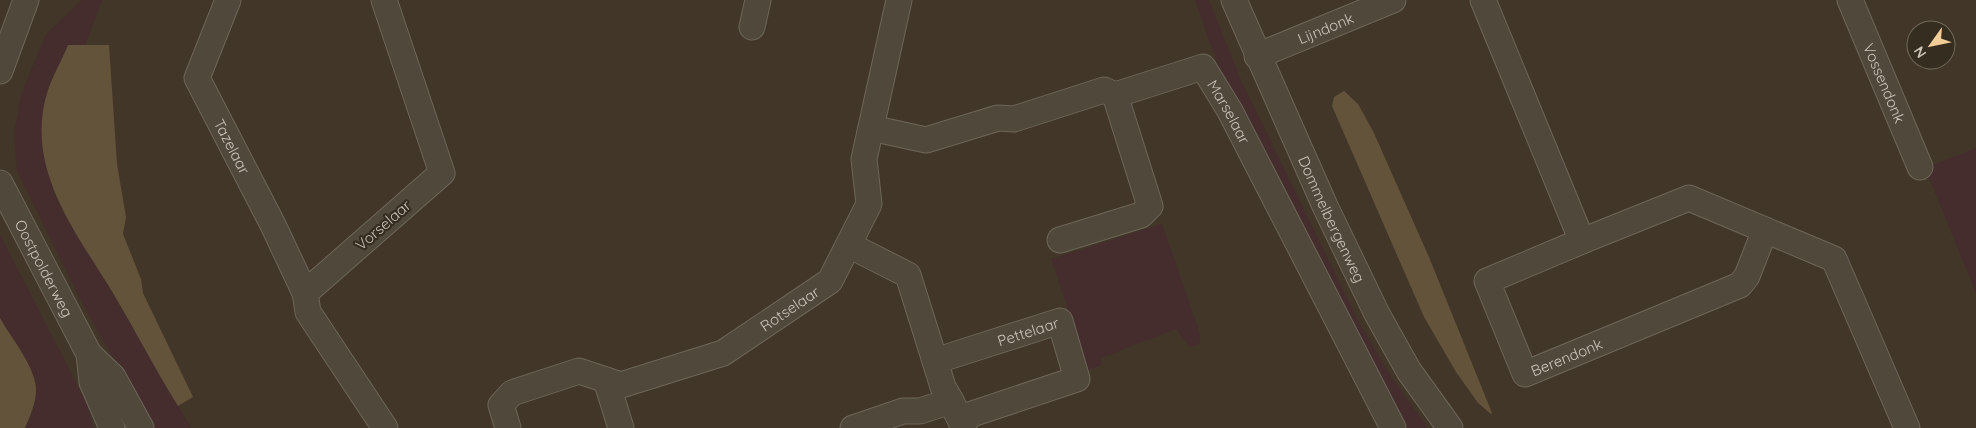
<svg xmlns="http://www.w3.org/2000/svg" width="1976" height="428" font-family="Quicksand,sans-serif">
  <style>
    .green { fill: #442d2c }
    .water { fill: #64533b }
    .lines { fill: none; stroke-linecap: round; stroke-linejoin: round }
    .minor-casing { stroke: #6e665a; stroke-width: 27 }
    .minor { stroke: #51483c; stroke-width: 25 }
    .labels { text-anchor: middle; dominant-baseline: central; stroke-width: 4.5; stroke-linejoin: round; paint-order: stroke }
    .street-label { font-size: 15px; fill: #cbc4b9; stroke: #362d21 }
  </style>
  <rect width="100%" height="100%" fill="#413628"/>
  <path class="green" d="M 82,0 L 102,0 L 85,45 L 68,45 L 49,88 L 43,122 L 43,146 L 54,193 L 65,215 L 91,256 L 191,428 L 152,428 L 82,303 L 17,171 L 14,134 L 21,95 L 46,34 Z
    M 1195,0 L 1209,0 L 1241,80 L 1358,321 L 1392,378 L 1428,428 L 1403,428 L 1227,91 Z
    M 1976,148 L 1976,293 L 1925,168 Z
    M 1162,224 L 1200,334 L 1200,343 L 1190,347 L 1176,329 L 1101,358 L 1101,365 L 1083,372 L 1071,319 L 1051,259 Z
    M 0,235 L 87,404 L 93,428 L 25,428 L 33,410 L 28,366 L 0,318 Z"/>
  <path class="water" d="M 68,45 L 109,45 L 117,164 L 126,217 L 123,234 L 141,279 L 143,293 L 193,397 L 178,406 C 155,369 135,330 113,293 C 76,232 23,167 48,90 C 53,75 62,60 68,45 Z
    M 1344,91 L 1358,104 L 1373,131 L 1429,257 L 1492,413 L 1491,414 L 1478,403 L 1456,372 L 1424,317 L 1332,106 L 1334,97 Z
    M 0,318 C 11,338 33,363 36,387 C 37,401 30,416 25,428 L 0,428 Z"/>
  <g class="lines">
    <defs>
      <g id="minor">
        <path id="s1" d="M 228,0 L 197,78 L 273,225 L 305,293"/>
        <path d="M 384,0 L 442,173 L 305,293 L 308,312 L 385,428"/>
        <path id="s2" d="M 1234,0 L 1325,206 L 1377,314 L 1409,371 L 1450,428"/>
        <path id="s3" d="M 1483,0 L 1582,241 L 1487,281 L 1525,374 L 1740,285 L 1747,276 L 1765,230"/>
        <path id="s4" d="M 1850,0 L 1920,167"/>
        <path d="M 752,27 L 758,0"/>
        <path id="s5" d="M 1257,56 L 1393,0"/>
        <path d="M 0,71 L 26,0"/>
        <path d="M 871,128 L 926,140 L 998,118 L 1014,119 L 1104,90 L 1115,95"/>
        <path id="s6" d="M 0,183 L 89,354 L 113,377 L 141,428"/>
        <path id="s7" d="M 1060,240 L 1141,215 L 1150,206 L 1115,95 L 1203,67 L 1230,111 L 1393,428"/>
        <path d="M 1582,241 L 1689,198 L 1834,259 L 1907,428"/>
        <path id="s8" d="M 849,245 L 908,275 L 935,361 L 1060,321 L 1077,379 L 960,418"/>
        <path d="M 89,354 L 92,382 L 112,428"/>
        <path d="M 935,361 L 943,387 L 951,401"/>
        <path d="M 606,380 L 621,428"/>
        <path id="s9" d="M 508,428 L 501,405 L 512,393 L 579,371 L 621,385 L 723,353 L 830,281 L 869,204 L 864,159 L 899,0"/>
        <path d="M 853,428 L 903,411 L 920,411 L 951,401 L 964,428"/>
      </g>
    </defs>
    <use href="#minor" class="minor-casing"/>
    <use href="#minor" class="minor"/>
  </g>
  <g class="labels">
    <g class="street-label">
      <text stroke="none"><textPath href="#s5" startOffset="74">Lijndonk</textPath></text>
      <text stroke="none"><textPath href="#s4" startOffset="90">Vossendonk</textPath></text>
      <text stroke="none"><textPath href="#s7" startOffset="358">Marselaar</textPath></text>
      <text stroke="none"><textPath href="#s1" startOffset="161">Tazelaar</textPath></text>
      <text stroke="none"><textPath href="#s2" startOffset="240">Dommelbergenweg</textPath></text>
      <text transform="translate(383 225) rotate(-41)">Vorselaar</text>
      <text stroke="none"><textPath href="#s6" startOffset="96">Oostpolderweg</textPath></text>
      <text stroke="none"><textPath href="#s9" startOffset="342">Rotselaar</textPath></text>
      <text stroke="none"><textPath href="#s8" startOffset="254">Pettelaar</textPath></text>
      <text stroke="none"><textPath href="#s3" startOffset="509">Berendonk</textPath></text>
    </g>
  </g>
  <g transform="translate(1931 45) rotate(237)"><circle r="24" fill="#362d21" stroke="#72695e"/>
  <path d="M0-4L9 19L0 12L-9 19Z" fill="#f3cd97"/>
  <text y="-8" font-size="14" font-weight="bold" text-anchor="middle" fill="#cbc4b9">N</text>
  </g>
</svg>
